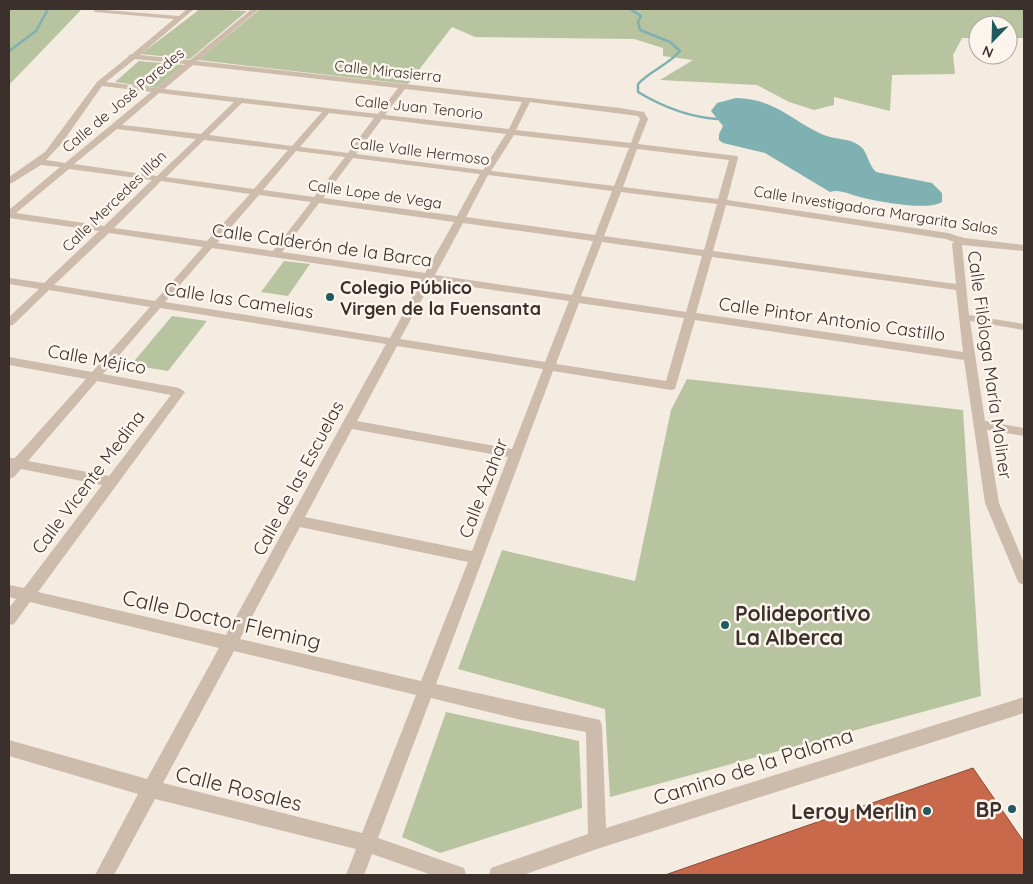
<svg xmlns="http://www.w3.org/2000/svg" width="1033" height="884" font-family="Quicksand,sans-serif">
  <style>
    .green { fill: #b8c4a0 }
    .water { fill: #7fb0b2 }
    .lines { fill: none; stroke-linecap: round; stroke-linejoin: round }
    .stream { stroke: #7fb0b2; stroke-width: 2.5 }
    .building { fill: #c8694b; stroke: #8c4a34 }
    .minor { fill: #cdbbac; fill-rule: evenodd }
    .poi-dot { fill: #1f5a5e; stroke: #fbf5ee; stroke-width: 2 }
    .labels { text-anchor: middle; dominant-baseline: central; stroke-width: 5; stroke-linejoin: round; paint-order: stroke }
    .far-street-label { font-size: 15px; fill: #3b302b; stroke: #fbf5ee }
    .street-label { font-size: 18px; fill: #3b302b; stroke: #fbf5ee }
    .poi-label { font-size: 18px; font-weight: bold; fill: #3b302b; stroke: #fbf5ee; text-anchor: start }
    .near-poi-label { font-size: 21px; font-weight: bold; fill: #3b302b; stroke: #fbf5ee; text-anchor: end }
    .near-street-label { font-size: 21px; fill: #3b302b; stroke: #fbf5ee }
  </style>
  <rect width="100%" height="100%" fill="#f4ebe1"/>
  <path class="green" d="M 9,9 L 82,9 L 9,85 Z
    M 200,9 L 247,11 L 190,59 L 141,54 Z
    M 260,9 L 1024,9 L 1024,38 L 1008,38 L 1008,25 L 978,25 L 978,38 L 962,38 L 953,55 L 955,74 L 892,75 L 890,111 L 834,97 L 834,105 L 814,110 L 789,102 L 757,85 L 660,80 L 693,60 L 663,56 L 663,48 L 634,39 L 475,37 L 452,27 L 408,84 L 198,60 Z
    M 139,61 L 184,65 L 156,88 L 115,82 Z
    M 284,261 L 310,264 L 288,296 L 261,292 Z
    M 172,316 L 207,321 L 168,371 L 131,365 Z
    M 687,379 L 963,410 L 981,696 L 610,797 L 605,709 L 458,669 L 502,550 L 635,581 L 671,410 Z
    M 446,712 L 579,741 L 582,808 L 440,853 L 402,837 Z"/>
  <path class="water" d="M 736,98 C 776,99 790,120 824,135 C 836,140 850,138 860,146 C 868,152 868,165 876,172 L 932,183 L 942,193 L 942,202 C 927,211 882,202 864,198 C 854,196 839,188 830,192 L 765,153 L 723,143 L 719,140 L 719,134 L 723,126 L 711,111 L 717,103 Z"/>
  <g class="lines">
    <path class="stream" d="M 630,9 L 641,16 L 638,22 L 640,30 L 670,42 L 680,51 C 668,65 650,71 638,84 L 638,92 C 663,107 688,117 717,119
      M 9,51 L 36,31 L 48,9"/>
  </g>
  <path class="building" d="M 973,768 L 1024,842 L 1024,875 L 665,875 Z"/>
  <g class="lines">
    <path class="minor" d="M 93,9 L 179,16 L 187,9 L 194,9 L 140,55 L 190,60 L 252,9 L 259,9 L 197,61 L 620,108 L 644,112 L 648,119 L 638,144 L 737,156 L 738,158 L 727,200 L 948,233 L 964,238 L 1024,245 L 1024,251 L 962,245 L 969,315 L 1024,324 L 1024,330 L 970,321 L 985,421 L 1024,428 L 1024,436 L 987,430 L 999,503 L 1024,563 L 1024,585 L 1019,583 L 1017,579 L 985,503 L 964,360 L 695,320 L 675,389 L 671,390 L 553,371 L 436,684 L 600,720 L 602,726 L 606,828 L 1024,697 L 1024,713 L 597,849 L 523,875 L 489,875 L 491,868 L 588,834 L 586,732 L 517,719 L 431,698 L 378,838 L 464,868 L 466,875 L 432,875 L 372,854 L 364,875 L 346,875 L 356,849 L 155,799 L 114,875 L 95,875 L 138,794 L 9,756 L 9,740 L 147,779 L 219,648 L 30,602 L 14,624 L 9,625 L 9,608 L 16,599 L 9,597 L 9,585 L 24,588 L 102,485 L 21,469 L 14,477 L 9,479 L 9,458 L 15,458 L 86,379 L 9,365 L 9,357 L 92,372 L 150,307 L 49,290 L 13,325 L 9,326 L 9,317 L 39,289 L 9,284 L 9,278 L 44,283 L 99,231 L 9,218 L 9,210 L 60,167 L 41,165 L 12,183 L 9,184 L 9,177 L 45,152 L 97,82 L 128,57 L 129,55 L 132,54 L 174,19 L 95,12 ZM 135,59 L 185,64 L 156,88 L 106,82 ZM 193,65 L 398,88 L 378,114 L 164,89 ZM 102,86 L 151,92 L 65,163 L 46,160 L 62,143 ZM 405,89 L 522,102 L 509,129 L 385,115 ZM 159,93 L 234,102 L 201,134 L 122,125 ZM 530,102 L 638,116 L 640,119 L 631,143 L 516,130 ZM 242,103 L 322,112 L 292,146 L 209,135 ZM 329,113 L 374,118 L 348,153 L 300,147 ZM 382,119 L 506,134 L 483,170 L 356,154 ZM 117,129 L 196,139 L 157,176 L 74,164 ZM 514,135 L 629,148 L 614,186 L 491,171 ZM 204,140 L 288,150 L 254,189 L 166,177 ZM 637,149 L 729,160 L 718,199 L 623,187 ZM 296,151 L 345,157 L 314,197 L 263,190 ZM 353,158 L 480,174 L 457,216 L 323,198 ZM 69,169 L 152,180 L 104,226 L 16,213 ZM 488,175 L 612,191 L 595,235 L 466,217 ZM 161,181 L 250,194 L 207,241 L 114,228 ZM 621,192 L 717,204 L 704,250 L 604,236 ZM 259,195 L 311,202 L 273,251 L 217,243 ZM 319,203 L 454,222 L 425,273 L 282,252 ZM 726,205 L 946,239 L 954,242 L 952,244 L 956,284 L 713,251 ZM 463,223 L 593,241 L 572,295 L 435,275 ZM 109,233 L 203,247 L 155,301 L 54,285 ZM 602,242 L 702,256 L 686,312 L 581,296 ZM 212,248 L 422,279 L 390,338 L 165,302 ZM 712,257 L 956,290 L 963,352 L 696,313 ZM 432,281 L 569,301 L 545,362 L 400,339 ZM 579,303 L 684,318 L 666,381 L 556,364 ZM 160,308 L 386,344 L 226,635 L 38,592 L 185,392 L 179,388 L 103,374 ZM 397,346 L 543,369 L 512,449 L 357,421 ZM 97,381 L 171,395 L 109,476 L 28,461 ZM 352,429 L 508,457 L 472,551 L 305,517 ZM 300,527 L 468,562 L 421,681 L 240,639 ZM 234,651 L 416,695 L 362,833 L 163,783 Z"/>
  </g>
  <g class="poi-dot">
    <circle cx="330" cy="297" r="5"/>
    <circle cx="725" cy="625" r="5"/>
    <circle cx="1012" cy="809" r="5"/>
    <circle cx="927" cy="811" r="5"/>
  </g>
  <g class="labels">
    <g class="far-street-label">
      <text transform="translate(388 71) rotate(6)">Calle Mirasierra</text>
      <text transform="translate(123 100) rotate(-40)">Calle de José Paredes</text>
      <text transform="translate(419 107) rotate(6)">Calle Juan Tenorio</text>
      <text transform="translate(420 151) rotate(7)">Calle Valle Hermoso</text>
      <text transform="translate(375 194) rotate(8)">Calle Lope de Vega</text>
      <text transform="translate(114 201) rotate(-44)">Calle Mercedes Illán</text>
      <text transform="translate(876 210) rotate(9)">Calle Investigadora Margarita Salas</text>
    </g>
    <g class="street-label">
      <text transform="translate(322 245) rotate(8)">Calle Calderón de la Barca</text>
      <text transform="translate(239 300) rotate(9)">Calle las Camelias</text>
      <text transform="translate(832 319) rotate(8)">Calle Pintor Antonio Castillo</text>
      <text transform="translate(97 359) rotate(10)">Calle Méjico</text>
      <text transform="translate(990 365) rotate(82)">Calle Filóloga María Moliner</text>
      <text transform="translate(298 478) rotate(-62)">Calle de las Escuelas</text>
      <text transform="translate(88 482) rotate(-53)">Calle Vicente Medina</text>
      <text transform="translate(483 488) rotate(-69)">Calle Azahar</text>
    </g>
    <g class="poi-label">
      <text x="340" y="287">Colegio Público<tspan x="340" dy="21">Virgen de la Fuensanta</tspan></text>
    </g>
    <g class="near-poi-label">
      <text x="735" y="613" text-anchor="start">Polideportivo<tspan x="735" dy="24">La Alberca</tspan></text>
      <text x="1002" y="809">BP</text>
      <text x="917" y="811">Leroy Merlin</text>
    </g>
    <g class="near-street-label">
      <text transform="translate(222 619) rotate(13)">Calle Doctor Fleming</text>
      <text transform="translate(753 766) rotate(-18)">Camino de la Paloma</text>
      <text transform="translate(239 788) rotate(14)">Calle Rosales</text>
    </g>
  </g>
  <rect width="1033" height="884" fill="none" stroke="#3b302b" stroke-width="20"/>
  <g transform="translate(993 40) rotate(203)"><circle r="24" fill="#fbf5ee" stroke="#aea6a0"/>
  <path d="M0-4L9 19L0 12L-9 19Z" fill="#1f5a5e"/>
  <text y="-8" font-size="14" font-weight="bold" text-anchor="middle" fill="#3b302b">N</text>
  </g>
</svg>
